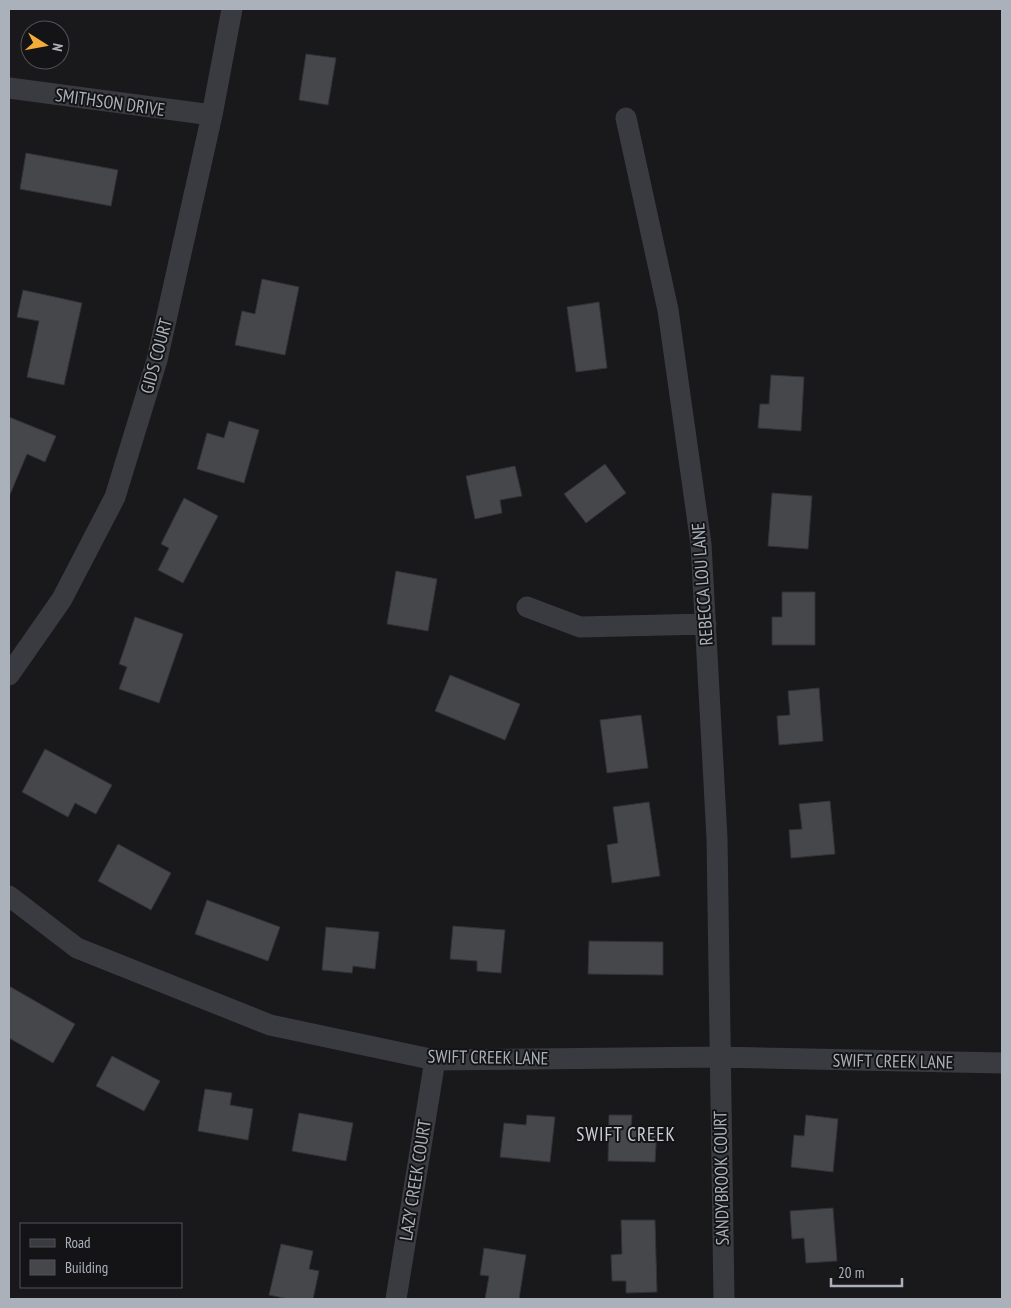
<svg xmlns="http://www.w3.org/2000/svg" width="1011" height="1308" font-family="'PT Sans Narrow',sans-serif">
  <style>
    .building { fill: #45474b; stroke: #333337 }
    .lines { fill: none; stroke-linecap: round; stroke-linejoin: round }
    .minor { stroke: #3a3b40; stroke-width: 21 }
    .labels { text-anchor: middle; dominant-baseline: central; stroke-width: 4; stroke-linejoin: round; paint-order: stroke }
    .street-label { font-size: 18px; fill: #abb1bb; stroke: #141416 }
    .neighbourhood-label { font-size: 19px; letter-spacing: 1px; fill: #cccfd7; stroke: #141416 }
  </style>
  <rect width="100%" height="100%" fill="#19191b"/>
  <path class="building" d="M 306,54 L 336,58 L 328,105 L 299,100 Z
    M 26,153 L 118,170 L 111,206 L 20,189 Z
    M 262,279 L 299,287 L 285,355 L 235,345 L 242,311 L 255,314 Z
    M 23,290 L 82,303 L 64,385 L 27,377 L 39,321 L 17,317 Z
    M 599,302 L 607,368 L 576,372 L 567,307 Z
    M 771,375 L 804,377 L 801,431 L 758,428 L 760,404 L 769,404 Z
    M 9,417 L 56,436 L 45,462 L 27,454 L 9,497 Z
    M 229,421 L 259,430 L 244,483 L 197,469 L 207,433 L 224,438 Z
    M 605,464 L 626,493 L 586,523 L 564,494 Z
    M 515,466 L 522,496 L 500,500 L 502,513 L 475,519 L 466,476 Z
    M 772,493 L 812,496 L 808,549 L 768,546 Z
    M 184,498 L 218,516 L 183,583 L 158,570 L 169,548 L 161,544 Z
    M 396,571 L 437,579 L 428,631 L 387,624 Z
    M 782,592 L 815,592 L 815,645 L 772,645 L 772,617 L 782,617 Z
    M 135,617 L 183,634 L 159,703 L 119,689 L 127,667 L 119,664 Z
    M 450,675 L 520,704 L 505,740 L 435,711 Z
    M 819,688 L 823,741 L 779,745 L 777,716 L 790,715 L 788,691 Z
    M 641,715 L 648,768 L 607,773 L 600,720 Z
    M 45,749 L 112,785 L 96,814 L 75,803 L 68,817 L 22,792 Z
    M 830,801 L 835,854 L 791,858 L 789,830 L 802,829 L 799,804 Z
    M 649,802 L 660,876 L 612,883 L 607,845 L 618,843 L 613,807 Z
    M 118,844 L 171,873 L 151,910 L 98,881 Z
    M 207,900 L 280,927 L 268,961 L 195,934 Z
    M 453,926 L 505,930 L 501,973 L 477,971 L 477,961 L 450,959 Z
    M 326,927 L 379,932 L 375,969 L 353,966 L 352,973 L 322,970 Z
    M 589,941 L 663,942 L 663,975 L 588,974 Z
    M 9,986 L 75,1024 L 53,1063 L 9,1038 Z
    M 112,1056 L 160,1081 L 144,1111 L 96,1086 Z
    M 205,1089 L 232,1093 L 230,1105 L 253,1109 L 248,1140 L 198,1131 Z
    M 299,1113 L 353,1123 L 346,1161 L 292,1151 Z
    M 527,1115 L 555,1117 L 550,1162 L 500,1157 L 504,1123 L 526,1125 Z
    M 609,1115 L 632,1115 L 631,1127 L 657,1128 L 655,1162 L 608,1161 Z
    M 806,1115 L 838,1119 L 833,1172 L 791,1167 L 794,1135 L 804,1136 Z
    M 833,1208 L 837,1261 L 806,1263 L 804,1238 L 792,1239 L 790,1211 Z
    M 621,1220 L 655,1220 L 657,1292 L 626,1293 L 626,1281 L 612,1281 L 611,1255 L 622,1254 Z
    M 281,1244 L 313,1251 L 309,1269 L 319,1271 L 313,1299 L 288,1299 L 269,1295 Z
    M 484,1248 L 526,1255 L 519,1299 L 485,1299 L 489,1276 L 480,1275 Z"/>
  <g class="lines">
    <path class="minor" d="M 9,88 L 212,115
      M 626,118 L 668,310 L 701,544 L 717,838 L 724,1299
      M 527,607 L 580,627 L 706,624
      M 9,675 L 62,599 L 115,497 L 157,360 L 212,115 L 232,9
      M 9,896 L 77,948 L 270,1025 L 435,1060 L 719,1057 L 1002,1063
      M 396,1299 L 435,1060"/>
  </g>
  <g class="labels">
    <g class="street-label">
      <text transform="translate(110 102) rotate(8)">SMITHSON DRIVE</text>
      <text transform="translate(156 356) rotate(-75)">GIDS COURT</text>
      <text transform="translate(702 584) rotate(-94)">REBECCA LOU LANE</text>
      <text transform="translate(488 1057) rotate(1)">SWIFT CREEK LANE</text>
      <text transform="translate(893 1061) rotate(1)">SWIFT CREEK LANE</text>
      <text transform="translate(721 1178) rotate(-91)">SANDYBROOK COURT</text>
      <text transform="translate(415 1180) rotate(-81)">LAZY CREEK COURT</text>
    </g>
    <g class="neighbourhood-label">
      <text x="626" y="1134">SWIFT CREEK</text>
    </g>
  </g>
  <rect width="1011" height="1308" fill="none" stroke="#abb1bb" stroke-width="20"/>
  <rect x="20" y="1223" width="162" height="65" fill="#141416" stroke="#505358"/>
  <rect x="30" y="1239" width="25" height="8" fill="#3a3b40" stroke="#505358"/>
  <text x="65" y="1248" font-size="15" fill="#abb1bb">Road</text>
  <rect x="30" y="1260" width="25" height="15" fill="#45474b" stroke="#505358"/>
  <text x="65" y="1273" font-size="15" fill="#abb1bb">Building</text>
  <g transform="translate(45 45) rotate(101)"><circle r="24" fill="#141416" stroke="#505358"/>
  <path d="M0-4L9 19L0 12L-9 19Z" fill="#f2ad3a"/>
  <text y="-8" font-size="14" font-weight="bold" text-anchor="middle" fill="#abb1bb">N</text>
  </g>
  <path d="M831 1278v8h71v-8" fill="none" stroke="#abb1bb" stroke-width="2.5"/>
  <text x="838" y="1278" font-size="15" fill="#abb1bb" stroke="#141416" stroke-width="4" paint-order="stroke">20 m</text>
</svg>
